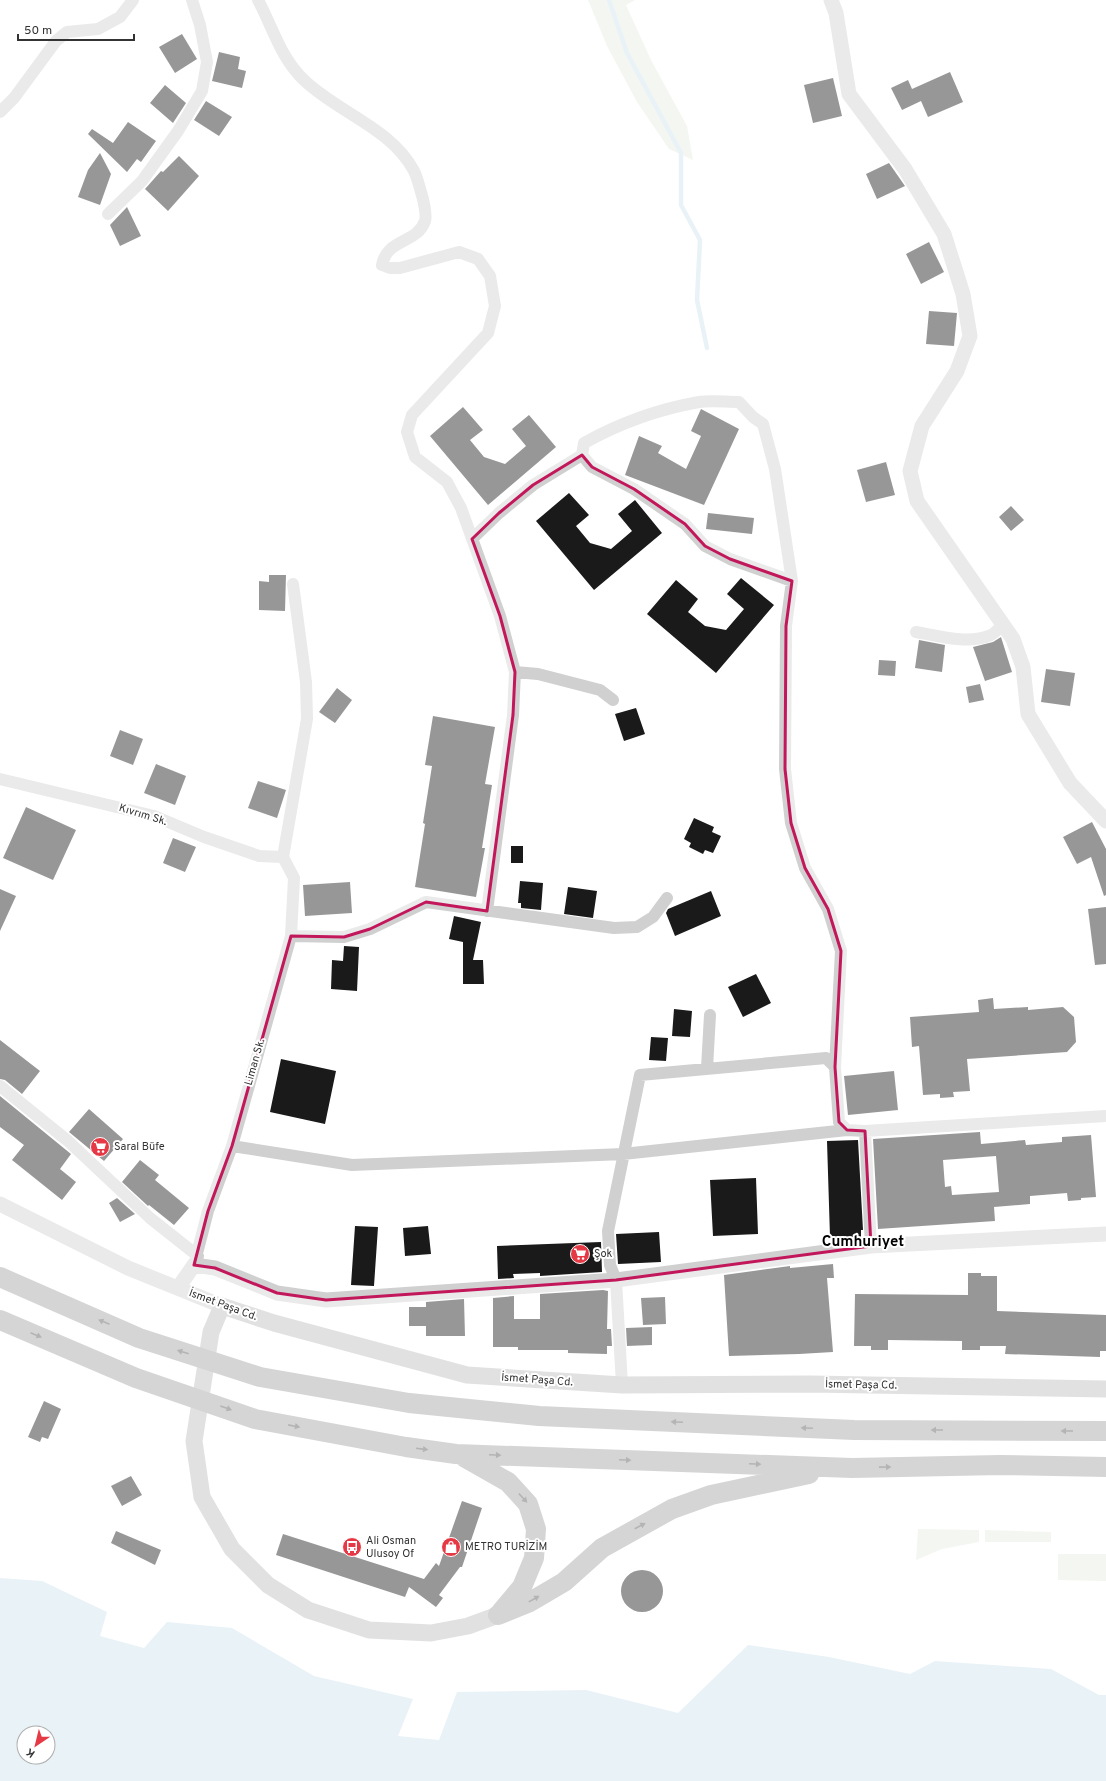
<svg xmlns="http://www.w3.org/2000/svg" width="1106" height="1781" font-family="Overpass,sans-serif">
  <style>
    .green { fill: #e6ecdf }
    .water { fill: #cfe2ee; fill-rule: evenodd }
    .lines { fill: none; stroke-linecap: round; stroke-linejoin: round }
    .stream { stroke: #cfe2ee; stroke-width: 4.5 }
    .building { fill: #1a1a1a; fill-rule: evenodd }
    .minor { stroke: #d0d0d0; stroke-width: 12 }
    .tertiary { stroke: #d0d0d0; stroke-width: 15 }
    .secondary { stroke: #bdbdbd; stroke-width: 17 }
    .trunk { stroke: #a2a2a2; stroke-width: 20 }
    .oneway { fill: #5a5a5a }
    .marked { fill: none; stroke: #c2185b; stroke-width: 3; stroke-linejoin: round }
    .labels { text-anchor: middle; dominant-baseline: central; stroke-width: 4; stroke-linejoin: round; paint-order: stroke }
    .street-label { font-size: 11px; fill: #333; stroke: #fff }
    .poi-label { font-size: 11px; fill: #333; stroke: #fff; text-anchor: start }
    .district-label { font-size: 15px; font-weight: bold; fill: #000; stroke: #fff }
  </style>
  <rect width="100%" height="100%" fill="#fff"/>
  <path class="green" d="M 588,0 L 635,0 L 626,5 L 651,60 L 687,126 L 693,160 L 669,149 L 637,102 L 607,46 Z
    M 918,1529 L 979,1530 L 979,1542 L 942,1549 L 916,1560 Z
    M 985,1530 L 1051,1532 L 1051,1542 L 985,1542 Z
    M 1058,1554 L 1106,1554 L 1106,1581 L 1058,1580 Z"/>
  <path class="water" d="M 0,1578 L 42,1581 L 107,1612 L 100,1636 L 144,1648 L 167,1622 L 232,1628 L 314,1676 L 413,1699 L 398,1736 L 439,1740 L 457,1692 L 586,1690 L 678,1713 L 748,1645 L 829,1657 L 910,1674 L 935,1661 L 1051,1669 L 1099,1695 L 1106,1695 L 1106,1781 L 0,1781 ZM 24,1733 L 48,1733 L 48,1757 L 24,1757 Z"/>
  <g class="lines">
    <path class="stream" d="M 609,0 L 627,53 L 681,153 L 681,205 L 700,240 L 697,300 L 707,348"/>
  </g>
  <path class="building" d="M 182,34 L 197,59 L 175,73 L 159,47 Z
    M 219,52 L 240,57 L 238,69 L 246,71 L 242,88 L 212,81 Z
    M 950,72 L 963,102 L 928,117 L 921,101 L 902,110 L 891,88 L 908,80 L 912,89 Z
    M 833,78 L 842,116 L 813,123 L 804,85 Z
    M 165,85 L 186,103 L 173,123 L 150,103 Z
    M 206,101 L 232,117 L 219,136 L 194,120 Z
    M 128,122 L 156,141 L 141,162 L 137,159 L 127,172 L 88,134 L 92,129 L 113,143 Z
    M 100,153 L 111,174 L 100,205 L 78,197 L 88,170 Z
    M 179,156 L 199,176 L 168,211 L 145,189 L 161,171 L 163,172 Z
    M 889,163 L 905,186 L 877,199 L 866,174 Z
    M 127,207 L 141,236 L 120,246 L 110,225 Z
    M 929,242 L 944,272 L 921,284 L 906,254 Z
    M 929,311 L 957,313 L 954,346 L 926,344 Z
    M 463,407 L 483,430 L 470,440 L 484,457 L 505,464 L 526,446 L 512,429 L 529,415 L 556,447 L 488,505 L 430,436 Z
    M 701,409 L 739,429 L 704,505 L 625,475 L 639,436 L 662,446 L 658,453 L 686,469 L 701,436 L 691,431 Z
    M 886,462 L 895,495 L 866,502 L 857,470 Z
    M 569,493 L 589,515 L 576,526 L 590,543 L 611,549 L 632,531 L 618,514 L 635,500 L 662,533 L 594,590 L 536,521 Z
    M 1011,506 L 1024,520 L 1011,531 L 999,517 Z
    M 708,513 L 754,518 L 752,534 L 706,529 Z
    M 269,575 L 286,575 L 285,611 L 259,610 L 259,581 L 269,582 Z
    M 741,578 L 774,605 L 716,673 L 647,614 L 676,580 L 698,599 L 688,612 L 705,626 L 726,630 L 744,609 L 727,594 Z
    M 1001,637 L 1012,672 L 985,681 L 973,647 L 993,642 Z
    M 919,640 L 945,645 L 942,672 L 915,668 Z
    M 879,660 L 896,661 L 895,676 L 878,675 Z
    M 1046,669 L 1075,673 L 1070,706 L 1041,702 Z
    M 980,684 L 984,700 L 969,703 L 966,687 Z
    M 337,688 L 352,700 L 335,723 L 319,712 Z
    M 636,708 L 645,734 L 624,741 L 615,714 Z
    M 433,716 L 495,727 L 485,784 L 492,785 L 482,848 L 485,848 L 476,897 L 415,887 L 425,824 L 423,823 L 432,766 L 425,765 Z
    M 120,730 L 143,739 L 133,765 L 110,756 Z
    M 156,764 L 186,776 L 175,805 L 144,793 Z
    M 258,781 L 286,790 L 277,818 L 248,808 Z
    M 26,807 L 76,830 L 53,880 L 3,858 Z
    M 694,818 L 714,827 L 712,832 L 721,836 L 713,853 L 705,850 L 703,854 L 689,847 L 691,843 L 684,839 Z
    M 1092,822 L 1106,849 L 1106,895 L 1104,896 L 1091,857 L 1077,864 L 1063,837 Z
    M 173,838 L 196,847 L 185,872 L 163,863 Z
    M 511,846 L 523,846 L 523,863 L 511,863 Z
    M 520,881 L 543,883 L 541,910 L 521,908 L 521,903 L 518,903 Z
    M 350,882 L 352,913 L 305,916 L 303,885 Z
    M 568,887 L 597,891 L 593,918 L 564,914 Z
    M 0,889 L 16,896 L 0,931 Z
    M 711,891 L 721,916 L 675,936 L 666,913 L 668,909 Z
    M 1106,907 L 1106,964 L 1095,965 L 1088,909 Z
    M 454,916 L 481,922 L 473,960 L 483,960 L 484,984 L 463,984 L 463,942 L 449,939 Z
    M 344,946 L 359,947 L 357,991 L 331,989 L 332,960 L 343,961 Z
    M 756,974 L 771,1003 L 743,1017 L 728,987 Z
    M 993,998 L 994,1009 L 1028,1007 L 1028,1010 L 1063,1007 L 1074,1017 L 1076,1042 L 1067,1052 L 967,1059 L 970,1091 L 953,1092 L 954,1097 L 940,1098 L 940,1094 L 923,1095 L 919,1046 L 912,1047 L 910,1017 L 979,1012 L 978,1000 Z
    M 674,1009 L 692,1011 L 690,1037 L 672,1036 Z
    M 651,1037 L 668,1038 L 666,1061 L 649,1060 Z
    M 0,1040 L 40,1071 L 22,1094 L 5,1080 L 0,1079 Z
    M 281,1059 L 336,1071 L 325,1124 L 270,1112 Z
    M 894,1071 L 898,1110 L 848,1115 L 844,1076 Z
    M 0,1096 L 71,1154 L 60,1169 L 76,1182 L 62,1200 L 12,1160 L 24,1145 L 0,1127 Z
    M 89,1109 L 123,1139 L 104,1161 L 69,1132 Z
    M 980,1132 L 981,1144 L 1025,1140 L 1026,1145 L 1062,1142 L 1062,1137 L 1091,1135 L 1096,1197 L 1081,1198 L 1081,1200 L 1068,1201 L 1067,1193 L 1030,1196 L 1030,1204 L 994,1207 L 995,1221 L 878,1229 L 873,1139 ZM 996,1156 L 999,1192 L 952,1195 L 951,1186 L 945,1187 L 943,1160 Z
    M 858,1140 L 863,1230 L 861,1230 L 861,1237 L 830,1237 L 827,1141 Z
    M 140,1160 L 159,1175 L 155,1180 L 189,1208 L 174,1225 L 149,1205 L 148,1206 L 122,1182 Z
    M 756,1178 L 758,1234 L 713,1236 L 710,1180 Z
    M 117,1198 L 135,1214 L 120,1222 L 109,1203 Z
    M 355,1226 L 378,1227 L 374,1286 L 351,1285 Z
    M 428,1226 L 431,1254 L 405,1256 L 403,1228 Z
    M 659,1232 L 661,1262 L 618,1264 L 616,1234 Z
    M 601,1242 L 602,1272 L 540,1276 L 540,1273 L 513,1274 L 514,1278 L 498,1279 L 497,1246 Z
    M 833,1264 L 834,1278 L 827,1278 L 833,1352 L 799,1354 L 729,1356 L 724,1275 L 790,1266 L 790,1268 Z
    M 968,1273 L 981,1273 L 981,1276 L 997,1276 L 997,1311 L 1106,1315 L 1106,1351 L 1100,1351 L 1100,1357 L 1005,1354 L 1006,1346 L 980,1346 L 980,1350 L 962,1350 L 962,1341 L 888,1340 L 888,1350 L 871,1350 L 871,1346 L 854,1346 L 855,1294 L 968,1295 Z
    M 603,1290 L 608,1291 L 607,1329 L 611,1329 L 612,1346 L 607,1346 L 607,1354 L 568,1353 L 568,1350 L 518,1350 L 518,1347 L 493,1347 L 493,1298 L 514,1296 L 514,1319 L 540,1319 L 540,1294 Z
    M 665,1297 L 666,1324 L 643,1325 L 641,1298 Z
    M 464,1299 L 465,1336 L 426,1336 L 426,1326 L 409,1326 L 409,1307 L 426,1307 L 426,1302 Z
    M 652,1327 L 652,1345 L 627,1346 L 626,1328 Z
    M 44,1401 L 61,1409 L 48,1439 L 42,1437 L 40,1442 L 28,1437 Z
    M 131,1476 L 142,1495 L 122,1506 L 111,1486 Z
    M 462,1501 L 482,1508 L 462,1567 L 460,1567 L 439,1595 L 443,1598 L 436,1607 L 409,1587 L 405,1597 L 276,1555 L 283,1534 L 424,1579 L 436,1563 L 439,1566 Z
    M 116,1531 L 161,1550 L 155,1565 L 111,1543 Z
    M621 1591a21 21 0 1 1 42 0a21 21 0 1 1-42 0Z"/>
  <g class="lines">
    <path class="minor" d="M 258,0 C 273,28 281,59 305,81 C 339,113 391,128 414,171 C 417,177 419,185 421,192 C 423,198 427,215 425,221 C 417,244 387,238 382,265 L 390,268 L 400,268 L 459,252 L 478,259 L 490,276 L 495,306 L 488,333 L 412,415 L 407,432 L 415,457 L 447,482 L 461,508 L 500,616 L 515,672 L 513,715 L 487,911
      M 0,112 L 14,98 L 56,41 L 67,32 L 98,29 L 120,17 L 133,0
      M 108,214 L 142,181 L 178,131 L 202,91 L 207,62 L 200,25 L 192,0
      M 472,539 L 499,513 L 533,485 L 582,455
      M 792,581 L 730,559 L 705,546 L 685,524 L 634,489 L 592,467 L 582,455 L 584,443 C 620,423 659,409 699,402 C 711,400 726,402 739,402 L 753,417 L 763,424 L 775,469 L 792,581 L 786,626 L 785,769 L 791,823 L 805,868 L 828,909 L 841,951 L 835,1067
      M 916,632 C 939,636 968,645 991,635 C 995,633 999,628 1003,625
      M 515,672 L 538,674 L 600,690 L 613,700
      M 0,779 L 154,816 L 204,837 L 259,856 L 283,857
      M 283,857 L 307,719 L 306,682 L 293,584
      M 291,936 L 344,937 L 370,929 L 426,902 L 614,928 L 637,927 L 653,917 L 667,898
      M 707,1068 L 710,1015
      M 0,1086 L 68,1141 L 150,1218 L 198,1256
      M 865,1131 L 871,1246
      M 232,1146 L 352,1165 L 623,1154 L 847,1130 L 865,1131 L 1106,1116
      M 194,1265 L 208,1211 L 232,1146 L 291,936 L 294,878 L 283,857
      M 622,1385 L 616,1280 L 610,1265 L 608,1231 L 640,1075 L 826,1058 L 835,1067 L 839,1122 L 847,1130"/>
    <path class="tertiary" d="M 831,0 L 836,13 L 849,94 L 905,169 L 944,234 L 963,294 L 970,336 L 957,371 L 922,426 L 910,471 L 917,501 L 1013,639 L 1023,667 L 1028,714 L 1070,783 L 1106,821
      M 0,1204 L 128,1268 L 222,1306
      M 178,1288 L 194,1265 L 215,1268 L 277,1293 L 326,1300 L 616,1280 L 871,1246 L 1106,1234"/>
    <path class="secondary" d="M 498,1615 L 468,1626 L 431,1633 L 369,1630 L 308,1610 L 268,1585 L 232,1549 L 202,1497 L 194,1441 L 211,1332 L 222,1306 L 274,1323 L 467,1375 L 622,1385 L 810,1384 L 1106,1389"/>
    <path class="trunk" d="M 0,1277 L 139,1338 L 260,1377 L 409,1403 L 539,1416 L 854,1430 L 1106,1431
      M 0,1320 L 136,1378 L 255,1419 L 406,1447 L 456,1454 L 852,1468 L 1000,1465 L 1106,1467
      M 464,1457 L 508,1482 L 528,1504 L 536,1529 L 534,1558 L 522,1587 L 501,1612
      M 498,1615 L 530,1602 L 564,1582 L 602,1548 L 672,1509 L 711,1495 L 809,1474"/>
  </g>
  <defs><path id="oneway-solid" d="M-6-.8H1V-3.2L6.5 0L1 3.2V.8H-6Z"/></defs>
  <g class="oneway">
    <use href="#oneway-solid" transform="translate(104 1322) rotate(-157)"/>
    <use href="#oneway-solid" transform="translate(36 1335) rotate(23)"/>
    <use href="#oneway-solid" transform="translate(183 1352) rotate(-162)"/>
    <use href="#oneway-solid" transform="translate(226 1408) rotate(20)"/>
    <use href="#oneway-solid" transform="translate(677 1422) rotate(-177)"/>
    <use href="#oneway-solid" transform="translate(294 1426) rotate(11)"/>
    <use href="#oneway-solid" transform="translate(807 1428) rotate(-177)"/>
    <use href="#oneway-solid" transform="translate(937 1430) rotate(-180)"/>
    <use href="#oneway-solid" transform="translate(1067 1431) rotate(-180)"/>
    <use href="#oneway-solid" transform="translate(422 1449) rotate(7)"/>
    <use href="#oneway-solid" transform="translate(495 1455) rotate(2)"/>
    <use href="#oneway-solid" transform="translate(625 1460) rotate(2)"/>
    <use href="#oneway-solid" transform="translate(755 1464) rotate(2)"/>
    <use href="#oneway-solid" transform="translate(885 1467) rotate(-1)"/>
    <use href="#oneway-solid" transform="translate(523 1498) rotate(47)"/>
    <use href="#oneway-solid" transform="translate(640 1526) rotate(-28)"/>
    <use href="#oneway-solid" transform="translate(534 1599) rotate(-29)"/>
  </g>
  <path d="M0 0H1106V1781H0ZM 582,455 L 592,467 L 634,489 L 685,524 L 705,546 L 730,559 L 792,581 L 786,626 L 785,769 L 791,823 L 805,868 L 828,909 L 841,951 L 835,1067 L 839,1122 L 847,1130 L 865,1131 L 871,1246 L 616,1280 L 326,1300 L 277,1293 L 215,1268 L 194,1265 L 208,1211 L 232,1146 L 291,936 L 344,937 L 370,929 L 426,902 L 487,911 L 513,715 L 515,672 L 500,616 L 472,539 L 499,513 L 533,485 Z" fill="#fff" fill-opacity=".55" fill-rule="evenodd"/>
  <path class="marked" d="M 582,455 L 592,467 L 634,489 L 685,524 L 705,546 L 730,559 L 792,581 L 786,626 L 785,769 L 791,823 L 805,868 L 828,909 L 841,951 L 835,1067 L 839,1122 L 847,1130 L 865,1131 L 871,1246 L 616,1280 L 326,1300 L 277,1293 L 215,1268 L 194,1265 L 208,1211 L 232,1146 L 291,936 L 344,937 L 370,929 L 426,902 L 487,911 L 513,715 L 515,672 L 500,616 L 472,539 L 499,513 L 533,485 Z"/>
  <defs>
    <symbol id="supermarket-disc" viewBox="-11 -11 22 22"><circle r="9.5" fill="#e63946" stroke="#fff"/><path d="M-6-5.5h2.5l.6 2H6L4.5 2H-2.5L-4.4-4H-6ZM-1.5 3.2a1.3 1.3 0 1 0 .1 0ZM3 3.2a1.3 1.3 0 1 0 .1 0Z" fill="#fff"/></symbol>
    <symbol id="bus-disc" viewBox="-11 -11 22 22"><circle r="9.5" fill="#e63946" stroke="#fff"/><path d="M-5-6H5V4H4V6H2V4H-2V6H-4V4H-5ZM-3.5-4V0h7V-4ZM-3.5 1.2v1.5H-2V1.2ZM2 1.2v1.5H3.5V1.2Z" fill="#fff"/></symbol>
    <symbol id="shop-disc" viewBox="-11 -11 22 22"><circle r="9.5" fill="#e63946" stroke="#fff"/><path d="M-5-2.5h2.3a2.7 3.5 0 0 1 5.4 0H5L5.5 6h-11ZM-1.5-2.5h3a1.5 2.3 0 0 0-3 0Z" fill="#fff"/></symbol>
  </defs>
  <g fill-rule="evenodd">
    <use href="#supermarket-disc" x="89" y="1136" width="22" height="22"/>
    <use href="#supermarket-disc" x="569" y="1243" width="22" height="22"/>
    <use href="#bus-disc" x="341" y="1536" width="22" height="22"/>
    <use href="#shop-disc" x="440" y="1536" width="22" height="22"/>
  </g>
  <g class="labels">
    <g class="street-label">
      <text transform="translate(143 815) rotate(17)">Kıvrım Sk.</text>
      <text transform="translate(255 1062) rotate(-74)">Liman Sk.</text>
      <text transform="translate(223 1305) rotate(20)">İsmet Paşa Cd.</text>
      <text transform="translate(537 1380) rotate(4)">İsmet Paşa Cd.</text>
      <text transform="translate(861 1385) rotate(1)">İsmet Paşa Cd.</text>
    </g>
    <g class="poi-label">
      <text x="114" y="1147">Saral Büfe</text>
      <text x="594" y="1254">Şok</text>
      <text x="366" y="1541">Ali Osman<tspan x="366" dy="13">Ulusoy Of</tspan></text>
      <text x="465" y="1547">METRO TURİZİM</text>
    </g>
    <g class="district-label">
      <text x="863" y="1242">Cumhuriyet</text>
    </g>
  </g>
  <g transform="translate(36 1745) rotate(215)"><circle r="19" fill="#ffffff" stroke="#adadad"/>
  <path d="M0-3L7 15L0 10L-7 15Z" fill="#e63946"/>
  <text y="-6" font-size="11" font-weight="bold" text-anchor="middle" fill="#333333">K</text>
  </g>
  <path d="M18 34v6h116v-6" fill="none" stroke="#333333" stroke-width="2"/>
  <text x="24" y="34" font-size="12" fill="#333333" stroke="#ffffff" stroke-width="3" paint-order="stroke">50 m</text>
</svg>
